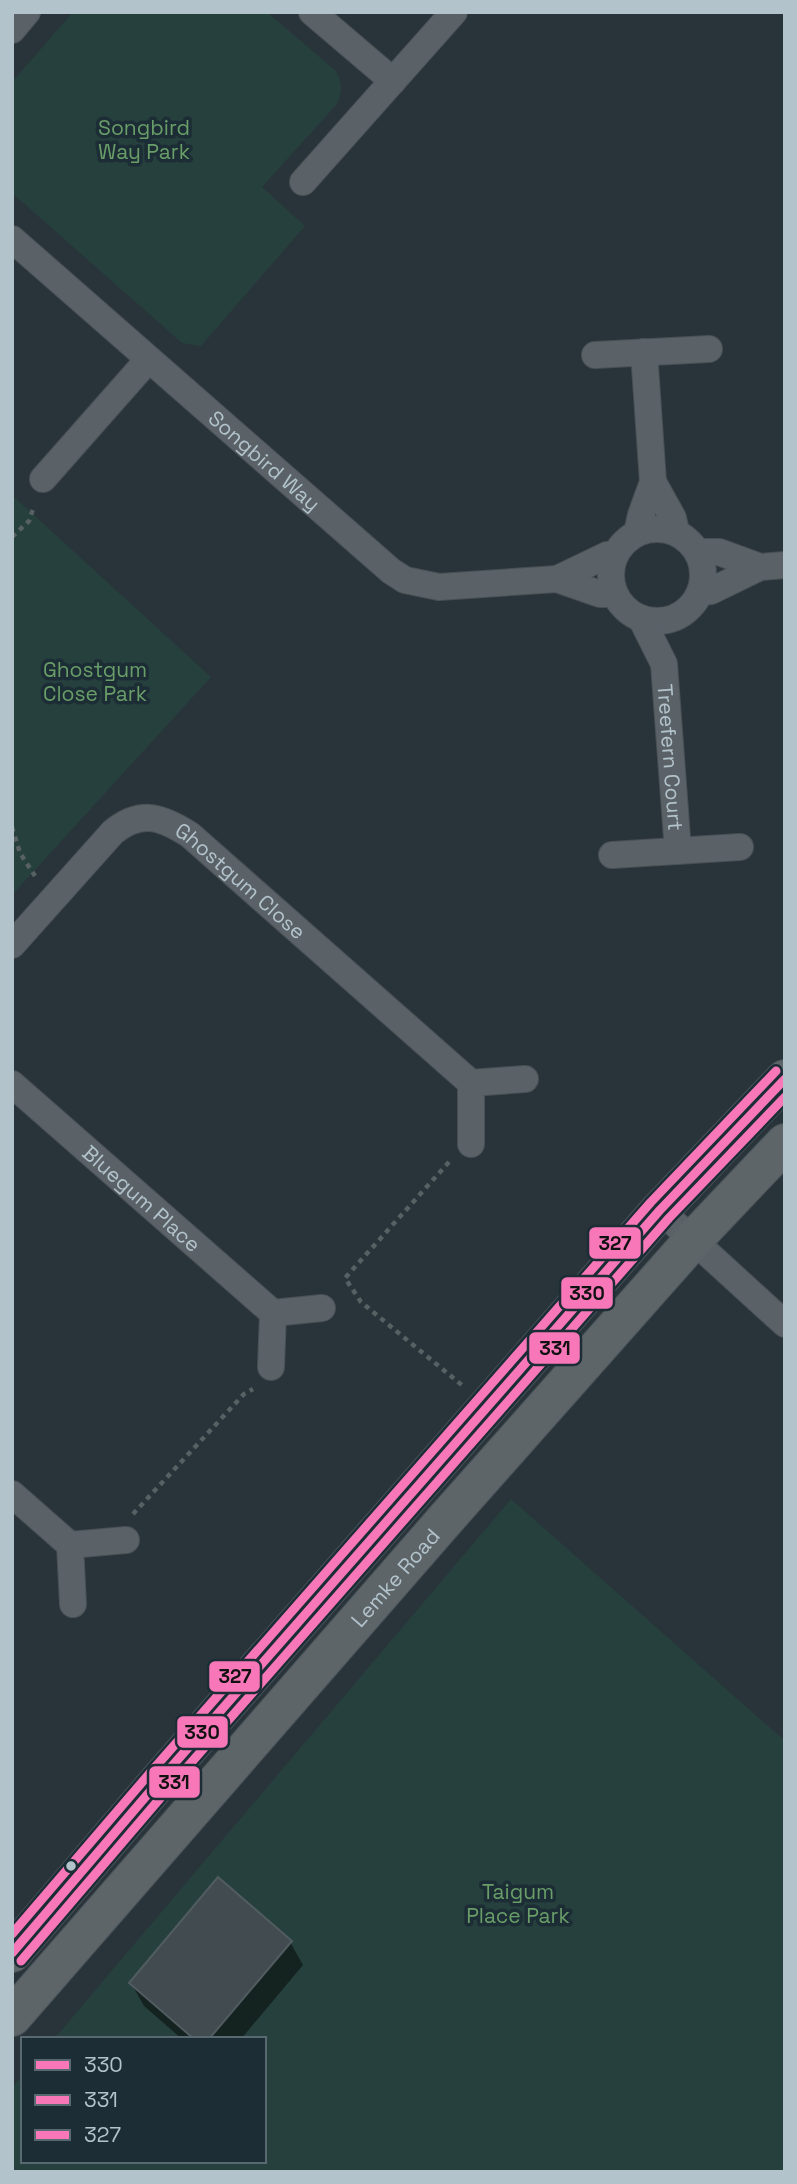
<svg xmlns="http://www.w3.org/2000/svg" width="797" height="2184" font-family="'Space Grotesk',sans-serif">
  <style>
    .green { fill: #26403d }
    .shadow { fill: #0007 }
    .building { fill: #424b4f; stroke: #515c61; stroke-width: 2 }
    .lines { fill: none; stroke-linecap: round; stroke-linejoin: round }
    .street-casing { stroke: #485054; stroke-width: 28 }
    .primary-casing { stroke: #475157; stroke-width: 40 }
    .path { stroke: #576164; stroke-width: 4.5; stroke-dasharray: 5 5; stroke-linecap: butt }
    .street { stroke: #5a6268; stroke-width: 26 }
    .primary { stroke: #5d6569; stroke-width: 38 }
    .bus-1-casing { stroke: #1c2d36; stroke-width: 14 }
    .bus-2-casing { stroke: #1c2d36; stroke-width: 14 }
    .bus-3-casing { stroke: #1c2d36; stroke-width: 14 }
    .bus-1 { stroke: #f777b8; stroke-width: 9 }
    .bus-2 { stroke: #f777b8; stroke-width: 9 }
    .bus-3 { stroke: #f777b8; stroke-width: 9 }
    .bus-dot { fill: #b3c3cb; stroke: #1c2d36; stroke-width: 2.5 }
    .labels { text-anchor: middle; dominant-baseline: central; stroke-width: 7; stroke-linejoin: round; paint-order: stroke }
    .park-label { font-size: 21px; fill: #699e68; stroke: #1c2d36 }
    .street-label { font-size: 21px; fill: #b3c3cb; stroke: #1c2d36 }
    .line-badge { stroke: #1c2d36; stroke-width: 2.5 }
    .pale-badge-label { font-size: 19px; text-anchor: middle; font-weight: bold; fill: #111 }
  </style>
  <rect width="100%" height="100%" fill="#29343a"/>
  <path class="green" d="M 73,12 L 267,12 L 336,71 C 342,83 343,91 337,104 L 262,187 L 305,226 L 201,346 L 182,343 L 12,193 L 12,82 Z
    M 12,495 L 211,677 L 13,894 L 12,894 Z
    M 511,1499 L 785,1741 L 785,2172 L 12,2172 L 12,2087 L 23,2075 L 23,2161 L 264,2161 L 264,2039 L 54,2039 Z"/>
  <path class="shadow" d="M 290,1942 L 303,1965 L 241,2039 L 182,2039 L 144,2006 L 131,1983 Z"/>
  <path class="building" d="M 218,1877 L 292,1941 L 209,2039 L 194,2039 L 129,1983 Z"/>
  <g class="lines">
    <defs>
      <g id="street">
        <path d="M 312,12 L 393,81"/>
        <path d="M 12,30 L 27,12"/>
        <path d="M 303,182 L 454,12"/>
        <path id="s1" d="M 12,239 L 391,571 L 405,580 L 439,587 L 557,579 L 600,594 L 615,594"/>
        <path d="M 595,355 L 709,349"/>
        <path d="M 43,479 L 148,360"/>
        <path d="M 653,482 L 673,518 L 676,532"/>
        <circle cx="657" cy="575" r="46"/>
        <path d="M 637,533 L 641,515 L 653,482 L 644,352"/>
        <path d="M 698,552 L 719,552 L 760,567"/>
        <path d="M 557,579 L 607,555 L 615,555"/>
        <path d="M 700,592 L 711,591 L 760,567 L 785,565"/>
        <path id="s2" d="M 641,618 L 664,664 L 678,851"/>
        <path d="M 612,855 L 740,847"/>
        <path id="s3" d="M 12,945 L 113,832 C 141,809 162,817 190,835 L 471,1083"/>
        <path id="s4" d="M 12,1084 L 273,1313"/>
        <path d="M 471,1144 L 471,1083 L 525,1079"/>
        <path d="M 660,1210 L 785,1324"/>
        <path d="M 271,1367 L 273,1313 L 322,1308"/>
        <path d="M 12,1494 L 70,1545"/>
        <path d="M 73,1604 L 70,1545 L 126,1540"/>
      </g>
      <g id="primary">
        <path d="M 12,1953 L 159,1781 L 660,1210 L 785,1079"/>
        <path id="s5" d="M 12,2017 L 444,1521 L 694,1239 L 785,1143"/>
      </g>
    </defs>
    <use href="#street" class="street-casing"/>
    <use href="#primary" class="primary-casing"/>
    <path class="path" d="M 12,537 L 29,521 L 34,506
      M 12,827 L 20,853 L 35,876
      M 449,1162 L 345,1278 L 361,1302 L 463,1386
      M 133,1514 L 244,1394 L 253,1389"/>
    <use href="#street" class="street"/>
    <use href="#primary" class="primary"/>
    <defs>
      <path id="bus-1" d="M 12,1953 L 159,1781 L 660,1210 L 785,1079"/>
      <path id="bus-2" d="M 21,1961 L 168,1789 L 669,1218 L 785,1097"/>
      <path id="bus-3" d="M 12,1934 L 150,1773 L 651,1202 L 776,1071"/>
    </defs>
    <use href="#bus-1" class="bus-1-casing"/>
    <use href="#bus-2" class="bus-2-casing"/>
    <use href="#bus-3" class="bus-3-casing"/>
    <use href="#bus-1" class="bus-1"/>
    <use href="#bus-2" class="bus-2"/>
    <use href="#bus-3" class="bus-3"/>
  </g>
  <circle class="bus-dot" cx="71" cy="1866" r="6"/>
  <g class="labels">
    <g class="park-label">
      <text x="144" y="127">Songbird<tspan x="144" dy="24">Way Park</tspan></text>
      <text x="95" y="669">Ghostgum<tspan x="95" dy="24">Close Park</tspan></text>
      <text x="518" y="1891">Taigum<tspan x="518" dy="24">Place Park</tspan></text>
    </g>
    <g class="street-label">
      <text stroke="none"><textPath href="#s1" startOffset="336">Songbird Way</textPath></text>
      <text stroke="none"><textPath href="#s2" startOffset="145">Treefern Court</textPath></text>
      <text stroke="none"><textPath href="#s3" startOffset="304">Ghostgum Close</textPath></text>
      <text stroke="none"><textPath href="#s4" startOffset="173">Bluegum Place</textPath></text>
      <text stroke="none"><textPath href="#s5" startOffset="583">Lemke Road</textPath></text>
    </g>
  </g>
  <g class="line-badge">
    <rect x="588" y="1226" width="54" height="34" rx="7" fill="#f777b8"/>
    <rect x="560" y="1276" width="54" height="34" rx="7" fill="#f777b8"/>
    <rect x="528" y="1331" width="53" height="34" rx="7" fill="#f777b8"/>
    <rect x="208" y="1660" width="53" height="33" rx="7" fill="#f777b8"/>
    <rect x="176" y="1715" width="53" height="34" rx="7" fill="#f777b8"/>
    <rect x="148" y="1765" width="53" height="34" rx="7" fill="#f777b8"/>
  </g>
  <g class="pale-badge-label">
    <text x="615" y="1250">327</text>
    <text x="587" y="1300">330</text>
    <text x="555" y="1355">331</text>
    <text x="235" y="1683">327</text>
    <text x="202" y="1739">330</text>
    <text x="174" y="1789">331</text>
  </g>
  <rect width="797" height="2184" fill="none" stroke="#b3c3cb" stroke-width="28"/>
  <rect x="21" y="2037" width="245" height="126" fill="#1c2d36" stroke="#586972" stroke-width="2"/>
  <rect x="35" y="2060" width="35" height="10" fill="#f777b8" stroke="#586972" stroke-width="2"/>
  <text x="84" y="2072" font-size="21" fill="#b3c3cb">330</text>
  <rect x="35" y="2095" width="35" height="10" fill="#f777b8" stroke="#586972" stroke-width="2"/>
  <text x="84" y="2107" font-size="21" fill="#b3c3cb">331</text>
  <rect x="35" y="2130" width="35" height="10" fill="#f777b8" stroke="#586972" stroke-width="2"/>
  <text x="84" y="2142" font-size="21" fill="#b3c3cb">327</text>
</svg>
